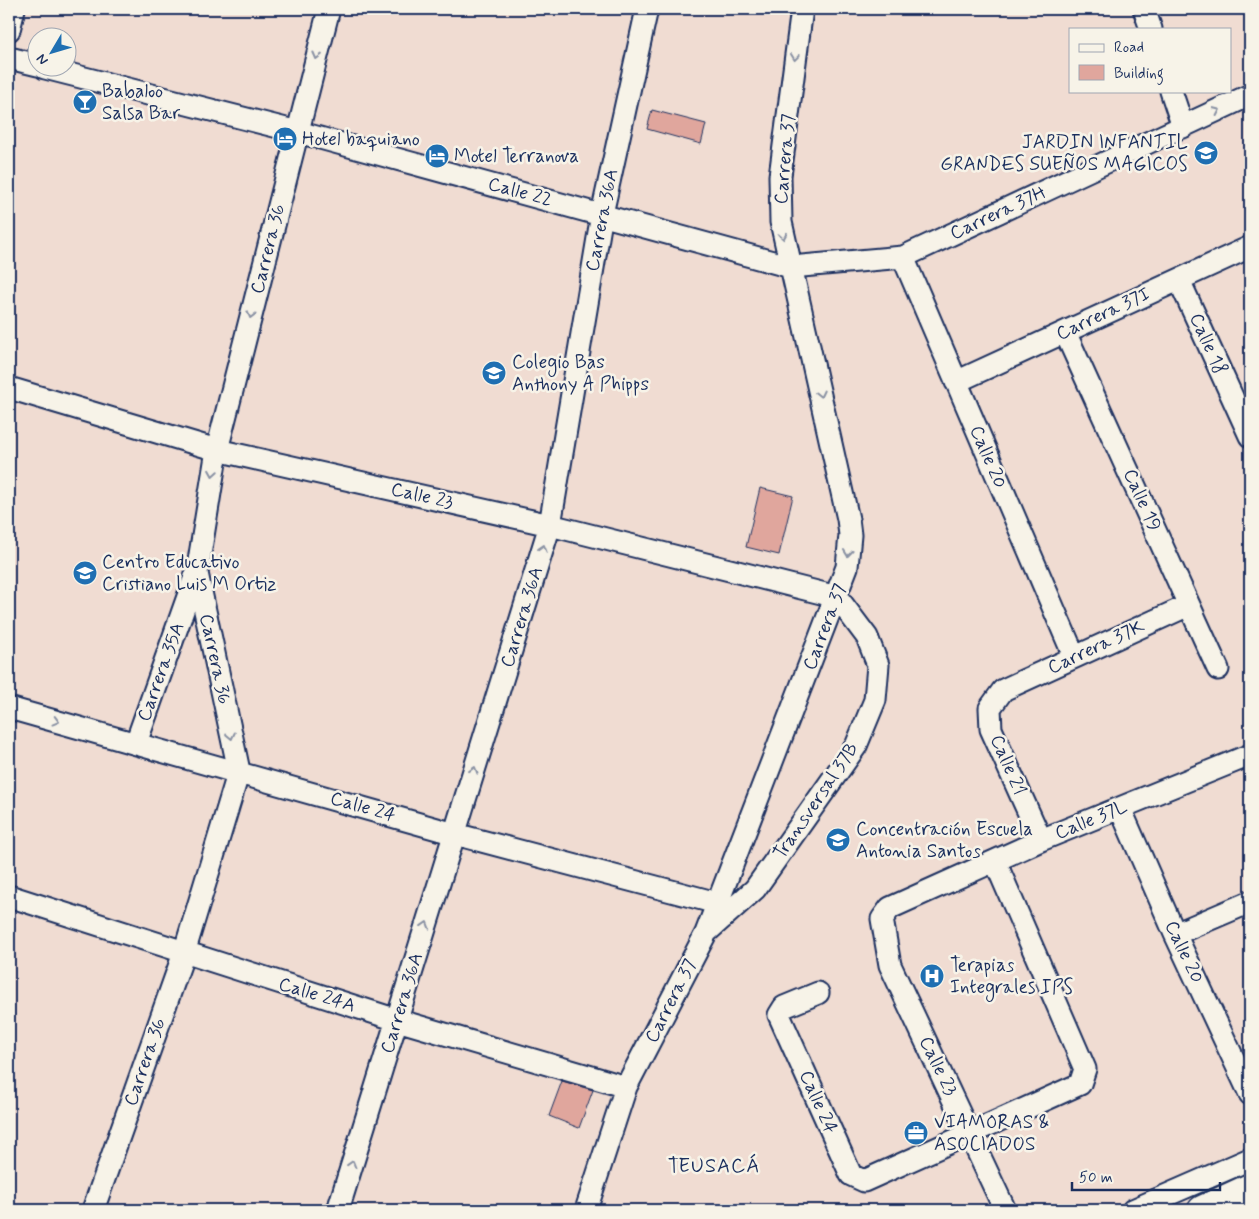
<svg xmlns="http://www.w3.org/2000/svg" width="1259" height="1219" font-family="Mynerve,sans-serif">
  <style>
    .building { fill: #e0a69d; stroke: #1b2f5e }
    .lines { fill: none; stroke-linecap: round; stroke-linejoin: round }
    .minor-casing { stroke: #1b2f5e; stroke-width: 25 }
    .highway-casing { stroke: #1b2f5e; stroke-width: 31 }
    .minor { stroke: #f7f3e8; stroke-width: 21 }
    .highway { stroke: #f7f3e8; stroke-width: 28 }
    .oneway { stroke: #8991a3 }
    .labels { text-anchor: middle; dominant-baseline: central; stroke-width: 5; stroke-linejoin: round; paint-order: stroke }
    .poi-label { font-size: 19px; fill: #1b2f5e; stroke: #f7f3e8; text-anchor: start }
    .street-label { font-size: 19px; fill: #1b2f5e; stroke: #f7f3e8 }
    .neighbourhood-label { font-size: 20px; letter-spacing: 1px; fill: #1b2f5e; stroke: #f7f3e8 }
  </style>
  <rect width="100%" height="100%" fill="#f0dcd2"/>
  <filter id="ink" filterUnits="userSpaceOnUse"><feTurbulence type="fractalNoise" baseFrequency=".02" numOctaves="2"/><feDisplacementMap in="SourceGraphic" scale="10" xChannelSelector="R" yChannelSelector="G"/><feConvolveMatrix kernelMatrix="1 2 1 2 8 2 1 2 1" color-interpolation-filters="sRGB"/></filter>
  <g filter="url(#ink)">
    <path class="building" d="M 652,110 L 706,124 L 701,144 L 647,129 Z
      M 760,488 L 793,496 L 779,555 L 746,547 Z
      M 562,1081 L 593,1090 L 579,1128 L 549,1116 Z"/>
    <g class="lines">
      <defs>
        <path id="minor" d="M 1144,9 L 1151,29
          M 9,30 L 14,9
          M 9,58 L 38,65
          M 45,68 L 298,132 L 791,267 L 903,257 L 1250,95
          M 1171,91 L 1183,127
          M 903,257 L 1074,656
          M 1179,280 L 1250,436
          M 1065,332 L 1218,669
          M 956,382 L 1250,247
          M 9,388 L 217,450 L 550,525 L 837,597 L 867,637 L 878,665 L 875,700 L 856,746 L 755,889 L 708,931
          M 9,708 L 455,834 L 717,903
          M 136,743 L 196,574
          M 1120,808 L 1175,934 L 1250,1094
          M 1041,840 L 991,729 L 990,708 L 1003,690 L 1189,605
          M 9,896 L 397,1020 L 626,1087
          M 1175,934 L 1250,902
          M 818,993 L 784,1007 L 779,1015 L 851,1175 L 864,1181 L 1080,1084 L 1085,1069 L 995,861
          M 93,1210 L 184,953 L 239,771 L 197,573 L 217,450 L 329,9
          M 338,1210 L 550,525 L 602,214 L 647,9
          M 586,1210 L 626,1087 L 706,933 L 847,567 L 850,535 L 848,519 L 781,222 L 780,176 L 802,9
          M 1005,1210 L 890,965 L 882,919 L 890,908 L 1041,840 L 1250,755
          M 1133,1210 L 1250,1159"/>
        <path id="highway" d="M 1202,1210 L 1250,1188"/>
      </defs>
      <use href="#minor" class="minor-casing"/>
      <use href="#highway" class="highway-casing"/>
      <use href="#minor" class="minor"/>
      <use href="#highway" class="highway"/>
    </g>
    <defs><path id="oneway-chevron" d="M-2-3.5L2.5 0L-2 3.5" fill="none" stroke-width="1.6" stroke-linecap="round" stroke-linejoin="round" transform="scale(1.25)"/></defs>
    <g class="oneway">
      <use href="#oneway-chevron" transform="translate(317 56) rotate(104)"/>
      <use href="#oneway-chevron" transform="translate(795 57) rotate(97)"/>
      <use href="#oneway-chevron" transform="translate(1217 111) rotate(-25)"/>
      <use href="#oneway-chevron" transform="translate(783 236) rotate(81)"/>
      <use href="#oneway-chevron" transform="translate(251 315) rotate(104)"/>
      <use href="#oneway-chevron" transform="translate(820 394) rotate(77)"/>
      <use href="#oneway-chevron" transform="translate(213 473) rotate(99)"/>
      <use href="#oneway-chevron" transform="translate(543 548) rotate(-73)"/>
      <use href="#oneway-chevron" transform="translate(848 553) rotate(96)"/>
      <use href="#oneway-chevron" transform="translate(56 721) rotate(15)"/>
      <use href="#oneway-chevron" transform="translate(231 736) rotate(78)"/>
      <use href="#oneway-chevron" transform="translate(474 770) rotate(-73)"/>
      <use href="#oneway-chevron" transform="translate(426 925) rotate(-73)"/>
      <use href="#oneway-chevron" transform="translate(352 1164) rotate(-73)"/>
    </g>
  </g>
  <defs>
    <symbol id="bar-disc" viewBox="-11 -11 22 22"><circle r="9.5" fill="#1f6fb2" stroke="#f7f3e8"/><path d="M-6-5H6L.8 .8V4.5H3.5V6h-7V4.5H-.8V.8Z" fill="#fff"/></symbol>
    <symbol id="hotel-disc" viewBox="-11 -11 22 22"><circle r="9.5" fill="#1f6fb2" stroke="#f7f3e8"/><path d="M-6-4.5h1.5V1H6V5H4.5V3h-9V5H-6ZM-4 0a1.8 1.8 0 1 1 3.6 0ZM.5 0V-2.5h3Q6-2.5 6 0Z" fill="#fff"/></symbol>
    <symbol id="school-disc" viewBox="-11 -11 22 22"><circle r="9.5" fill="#1f6fb2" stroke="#f7f3e8"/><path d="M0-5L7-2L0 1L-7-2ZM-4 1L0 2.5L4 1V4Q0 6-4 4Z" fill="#fff"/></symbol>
    <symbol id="hospital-disc" viewBox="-11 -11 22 22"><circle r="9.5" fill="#1f6fb2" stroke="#f7f3e8"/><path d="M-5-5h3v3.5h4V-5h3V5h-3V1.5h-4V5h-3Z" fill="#fff"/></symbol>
    <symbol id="office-disc" viewBox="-11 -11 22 22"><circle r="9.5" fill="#1f6fb2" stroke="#f7f3e8"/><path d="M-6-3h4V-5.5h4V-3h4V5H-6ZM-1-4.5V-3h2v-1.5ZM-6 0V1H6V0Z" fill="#fff"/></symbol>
  </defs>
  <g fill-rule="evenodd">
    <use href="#bar-disc" x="71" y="88" width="28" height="28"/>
    <use href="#hotel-disc" x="271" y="125" width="28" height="28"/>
    <use href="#school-disc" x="1192" y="139" width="28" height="28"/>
    <use href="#hotel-disc" x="423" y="142" width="28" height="28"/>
    <use href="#school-disc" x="480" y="359" width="28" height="28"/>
    <use href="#school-disc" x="71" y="559" width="28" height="28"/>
    <use href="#school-disc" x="824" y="826" width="28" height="28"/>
    <use href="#hospital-disc" x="918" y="962" width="28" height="28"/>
    <use href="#office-disc" x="902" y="1119" width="28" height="28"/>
  </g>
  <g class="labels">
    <g class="poi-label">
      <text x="102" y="91">Babaloo<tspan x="102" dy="22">Salsa Bar</tspan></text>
      <text x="302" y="139">Hotel baquiano</text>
      <text x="1188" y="142" text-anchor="end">JARDIN INFANTIL<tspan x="1188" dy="22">GRANDES SUEÑOS MAGICOS</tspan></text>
      <text x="454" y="156">Motel Terranova</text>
      <text x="512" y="362">Colegio Bas<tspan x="512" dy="22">Anthony A Phipps</tspan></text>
      <text x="102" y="562">Centro Educativo<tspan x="102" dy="22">Cristiano Luis M Ortiz</tspan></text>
      <text x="856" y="829">Concentración Escuela<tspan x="856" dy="22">Antonia Santos</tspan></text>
      <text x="950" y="965">Terapias<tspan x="950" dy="22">Integrales IPS</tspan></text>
      <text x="934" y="1122">VIAMORAS &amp;<tspan x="934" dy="22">ASOCIADOS</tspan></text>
    </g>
    <g class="street-label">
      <text transform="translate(785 159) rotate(-85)">Carrera 37</text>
      <text transform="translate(520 192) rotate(15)">Calle 22</text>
      <text transform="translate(998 213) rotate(-25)">Carrera 37H</text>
      <text transform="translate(602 220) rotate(-79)">Carrera 36A</text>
      <text transform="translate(268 249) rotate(-76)">Carrera 36</text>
      <text transform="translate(1103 314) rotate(-25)">Carrera 37I</text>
      <text transform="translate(1208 344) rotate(66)">Calle 18</text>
      <text transform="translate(988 457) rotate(67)">Calle 20</text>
      <text transform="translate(422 496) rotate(13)">Calle 23</text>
      <text transform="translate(1142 500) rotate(66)">Calle 19</text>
      <text transform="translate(522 617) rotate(-73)">Carrera 36A</text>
      <text transform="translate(825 627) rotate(-69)">Carrera 37</text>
      <text transform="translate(1096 647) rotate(-25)">Carrera 37K</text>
      <text transform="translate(215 659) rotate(78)">Carrera 36</text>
      <text transform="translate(161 672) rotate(-70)">Carrera 35A</text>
      <text transform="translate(1008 765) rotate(67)">Calle 21</text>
      <text transform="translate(816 801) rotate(-56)">Transversal 37B</text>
      <text transform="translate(363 807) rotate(16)">Calle 24</text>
      <text transform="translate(1091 820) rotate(-22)">Calle 37L</text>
      <text transform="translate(1184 952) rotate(65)">Calle 20</text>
      <text transform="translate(317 995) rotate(17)">Calle 24A</text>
      <text transform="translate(671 1001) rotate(-63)">Carrera 37</text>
      <text transform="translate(402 1003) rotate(-73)">Carrera 36A</text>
      <text transform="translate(145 1062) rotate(-71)">Carrera 36</text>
      <text transform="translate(938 1066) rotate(64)">Calle 23</text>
      <text transform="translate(818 1102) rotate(66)">Calle 24</text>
    </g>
    <g class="neighbourhood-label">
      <text x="714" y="1166">TEUSACÁ</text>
    </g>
  </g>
  <rect width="1259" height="1219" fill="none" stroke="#f7f3e8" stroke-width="30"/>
  <rect x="15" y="15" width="1229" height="1189" fill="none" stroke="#1b2f5e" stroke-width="2" filter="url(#ink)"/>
  <rect x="1069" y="28" width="162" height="65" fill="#f7f3e8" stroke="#9fa5b1"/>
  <rect x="1079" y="44" width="25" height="8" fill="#f7f3e8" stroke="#9fa5b1"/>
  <text x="1114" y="52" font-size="15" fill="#1b2f5e">Road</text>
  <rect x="1079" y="65" width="25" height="15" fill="#e0a69d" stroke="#9fa5b1"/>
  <text x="1114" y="78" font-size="15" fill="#1b2f5e">Building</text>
  <g transform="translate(52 52) rotate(232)"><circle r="24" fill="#f7f3e8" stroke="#9fa5b1"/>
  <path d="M0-4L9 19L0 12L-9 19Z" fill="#1f6fb2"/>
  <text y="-8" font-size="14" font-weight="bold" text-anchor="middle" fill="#1b2f5e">N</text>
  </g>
  <path d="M1072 1182v8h148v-8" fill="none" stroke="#1b2f5e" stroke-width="2.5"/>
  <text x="1079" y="1182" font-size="15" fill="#1b2f5e" stroke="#f7f3e8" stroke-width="4" paint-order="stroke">50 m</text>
</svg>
